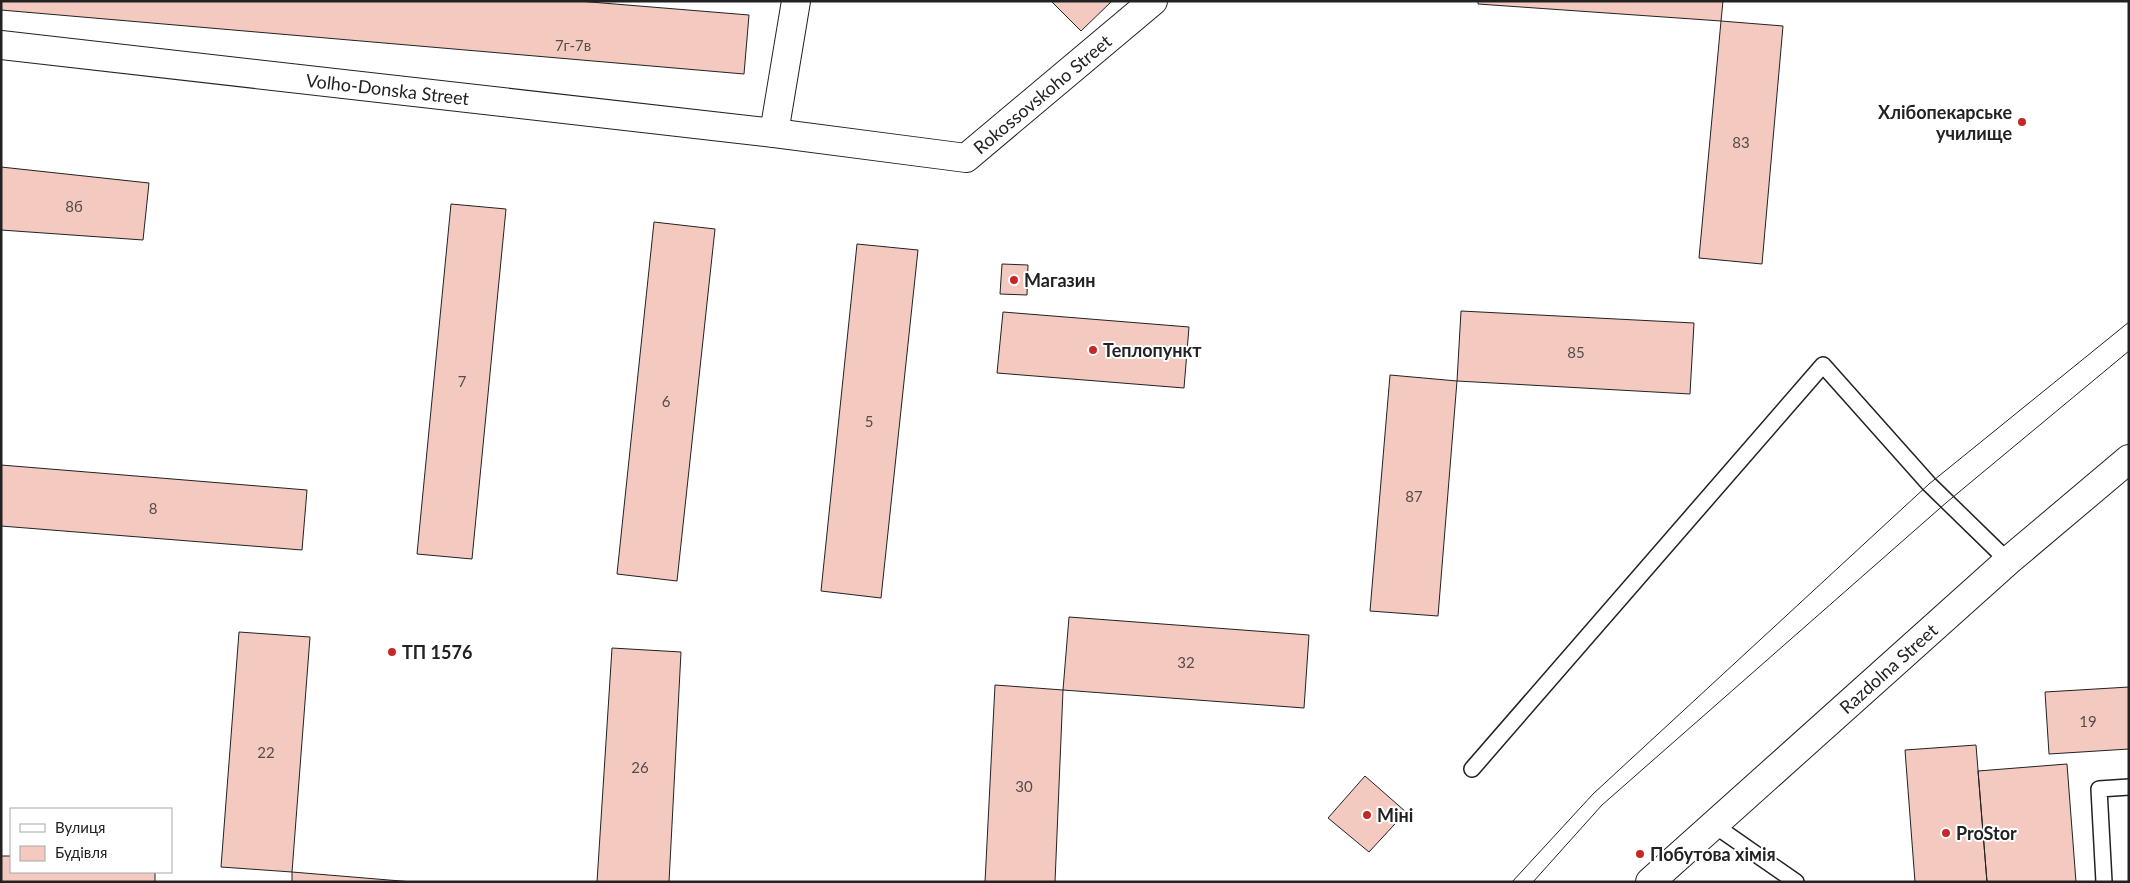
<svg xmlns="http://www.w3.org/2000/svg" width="2130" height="883" font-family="Lato,sans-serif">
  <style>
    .building { fill: #f3c9c0; stroke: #222 }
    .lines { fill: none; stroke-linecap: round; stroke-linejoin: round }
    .lane-casing { stroke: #222; stroke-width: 18 }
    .street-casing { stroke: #222; stroke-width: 30 }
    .secondary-casing { stroke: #222; stroke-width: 30 }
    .lane { stroke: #fff; stroke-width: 15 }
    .street { stroke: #fff; stroke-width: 28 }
    .secondary { stroke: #fff; stroke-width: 28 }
    .tram { stroke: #222; stroke-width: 1 }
    .poi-dot { fill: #c62828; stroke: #fff; stroke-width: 2 }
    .labels { text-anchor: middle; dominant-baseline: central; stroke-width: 4; stroke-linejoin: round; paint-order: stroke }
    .number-label { font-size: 15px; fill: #564c4a }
    .street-label { font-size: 18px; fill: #222; stroke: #fff }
    .poi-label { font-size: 18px; font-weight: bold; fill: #222; stroke: #fff; text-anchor: start }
  </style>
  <rect width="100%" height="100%" fill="#fff"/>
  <path class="building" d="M 1,1 L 578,1 L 749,15 L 744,74 L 1,10 Z
    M 1051,1 L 1112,1 L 1081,31 Z
    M 1478,1 L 1723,1 L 1721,21 L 1478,4 Z
    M 1721,21 L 1783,26 L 1762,264 L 1699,258 Z
    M 1,167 L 149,183 L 143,240 L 1,230 Z
    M 451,204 L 506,209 L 472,559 L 417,554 Z
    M 654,222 L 715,229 L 677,581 L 617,574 Z
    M 857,244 L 918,250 L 881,598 L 821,591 Z
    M 1002,264 L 1028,265 L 1027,295 L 1000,294 Z
    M 1461,311 L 1694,323 L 1690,394 L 1457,381 Z
    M 1003,312 L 1189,327 L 1184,388 L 997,373 Z
    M 1390,375 L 1457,381 L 1438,616 L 1370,611 Z
    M 1,465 L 307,490 L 302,550 L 1,526 Z
    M 1069,617 L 1309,635 L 1304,708 L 1063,690 Z
    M 239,632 L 310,637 L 292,872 L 221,867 Z
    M 612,648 L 681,652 L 669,882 L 597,882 Z
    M 995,685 L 1063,690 L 1055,882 L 985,882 Z
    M 2129,687 L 2129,749 L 2049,754 L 2045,692 Z
    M 1976,745 L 1987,882 L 1915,882 L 1905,750 Z
    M 2067,764 L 2076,882 L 1987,882 L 1978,771 Z
    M 1365,776 L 1406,812 L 1369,852 L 1328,818 Z
    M 1,856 L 11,856 L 11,872 L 155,872 L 155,882 L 1,882 Z
    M 292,872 L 413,882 L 292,882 Z"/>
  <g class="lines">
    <defs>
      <path id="lane" d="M 1472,769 L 1823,365 L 1929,484 L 2008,561
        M 1714,825 L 1796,882
        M 2104,882 L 2099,789 L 2129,787"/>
      <g id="street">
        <path id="s1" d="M 1,45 L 774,133 L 966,158 L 1153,1"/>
        <path d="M 774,133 L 796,1"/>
      </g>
      <g id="secondary">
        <path id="s2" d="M 1650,882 L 2008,561 L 2129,459"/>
      </g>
    </defs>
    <use href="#lane" class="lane-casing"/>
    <use href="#street" class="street-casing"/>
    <use href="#secondary" class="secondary-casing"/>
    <use href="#lane" class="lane"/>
    <use href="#street" class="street"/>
    <use href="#secondary" class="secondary"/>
    <path class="tram" d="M 1512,882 L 1593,794 L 1929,484 L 2129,322
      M 1533,882 L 1602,805 L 1947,502 L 2129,351"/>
  </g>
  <g class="poi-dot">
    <circle cx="2022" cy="122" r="5"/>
    <circle cx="1014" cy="280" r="5"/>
    <circle cx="1093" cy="350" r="5"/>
    <circle cx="392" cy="652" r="5"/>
    <circle cx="1367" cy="815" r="5"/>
    <circle cx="1946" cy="833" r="5"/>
    <circle cx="1640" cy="854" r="5"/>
  </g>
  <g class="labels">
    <g class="number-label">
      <text x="573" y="45">7г-7в</text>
      <text x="1741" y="142">83</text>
      <text x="74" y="206">8б</text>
      <text x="1576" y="352">85</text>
      <text x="462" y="381">7</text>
      <text x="666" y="401">6</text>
      <text x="869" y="421">5</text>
      <text x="1414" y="496">87</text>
      <text x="153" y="508">8</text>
      <text x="1186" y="662">32</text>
      <text x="2088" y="721">19</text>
      <text x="266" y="752">22</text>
      <text x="640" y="767">26</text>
      <text x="1024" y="786">30</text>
    </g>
    <g class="street-label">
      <text stroke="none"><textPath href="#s1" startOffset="389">Volho-Donska Street</textPath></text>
      <text stroke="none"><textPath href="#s1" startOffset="1071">Rokossovskoho Street</textPath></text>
      <text stroke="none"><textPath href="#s2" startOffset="320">Razdolna Street</textPath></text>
    </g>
    <g class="poi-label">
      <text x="2012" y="112" text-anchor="end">Хлібопекарське<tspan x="2012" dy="21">училище</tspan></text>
      <text x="1024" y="280">Магазин</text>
      <text x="1103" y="350">Теплопункт</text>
      <text x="402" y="652">ТП 1576</text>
      <text x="1377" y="815">Міні</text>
      <text x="1956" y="833">ProStor</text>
      <text x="1650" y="854">Побутова хімія</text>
    </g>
  </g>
  <rect width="2130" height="883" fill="none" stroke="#222222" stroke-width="5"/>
  <rect x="10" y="808" width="162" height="65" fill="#ffffff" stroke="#a7a7a7"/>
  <rect x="20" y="824" width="25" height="8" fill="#ffffff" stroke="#a7a7a7"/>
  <text x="55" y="833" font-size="15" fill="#222222">Вулиця</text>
  <rect x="20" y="846" width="25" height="15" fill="#f3c9c0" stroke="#a7a7a7"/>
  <text x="55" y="858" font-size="15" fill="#222222">Будівля</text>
</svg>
